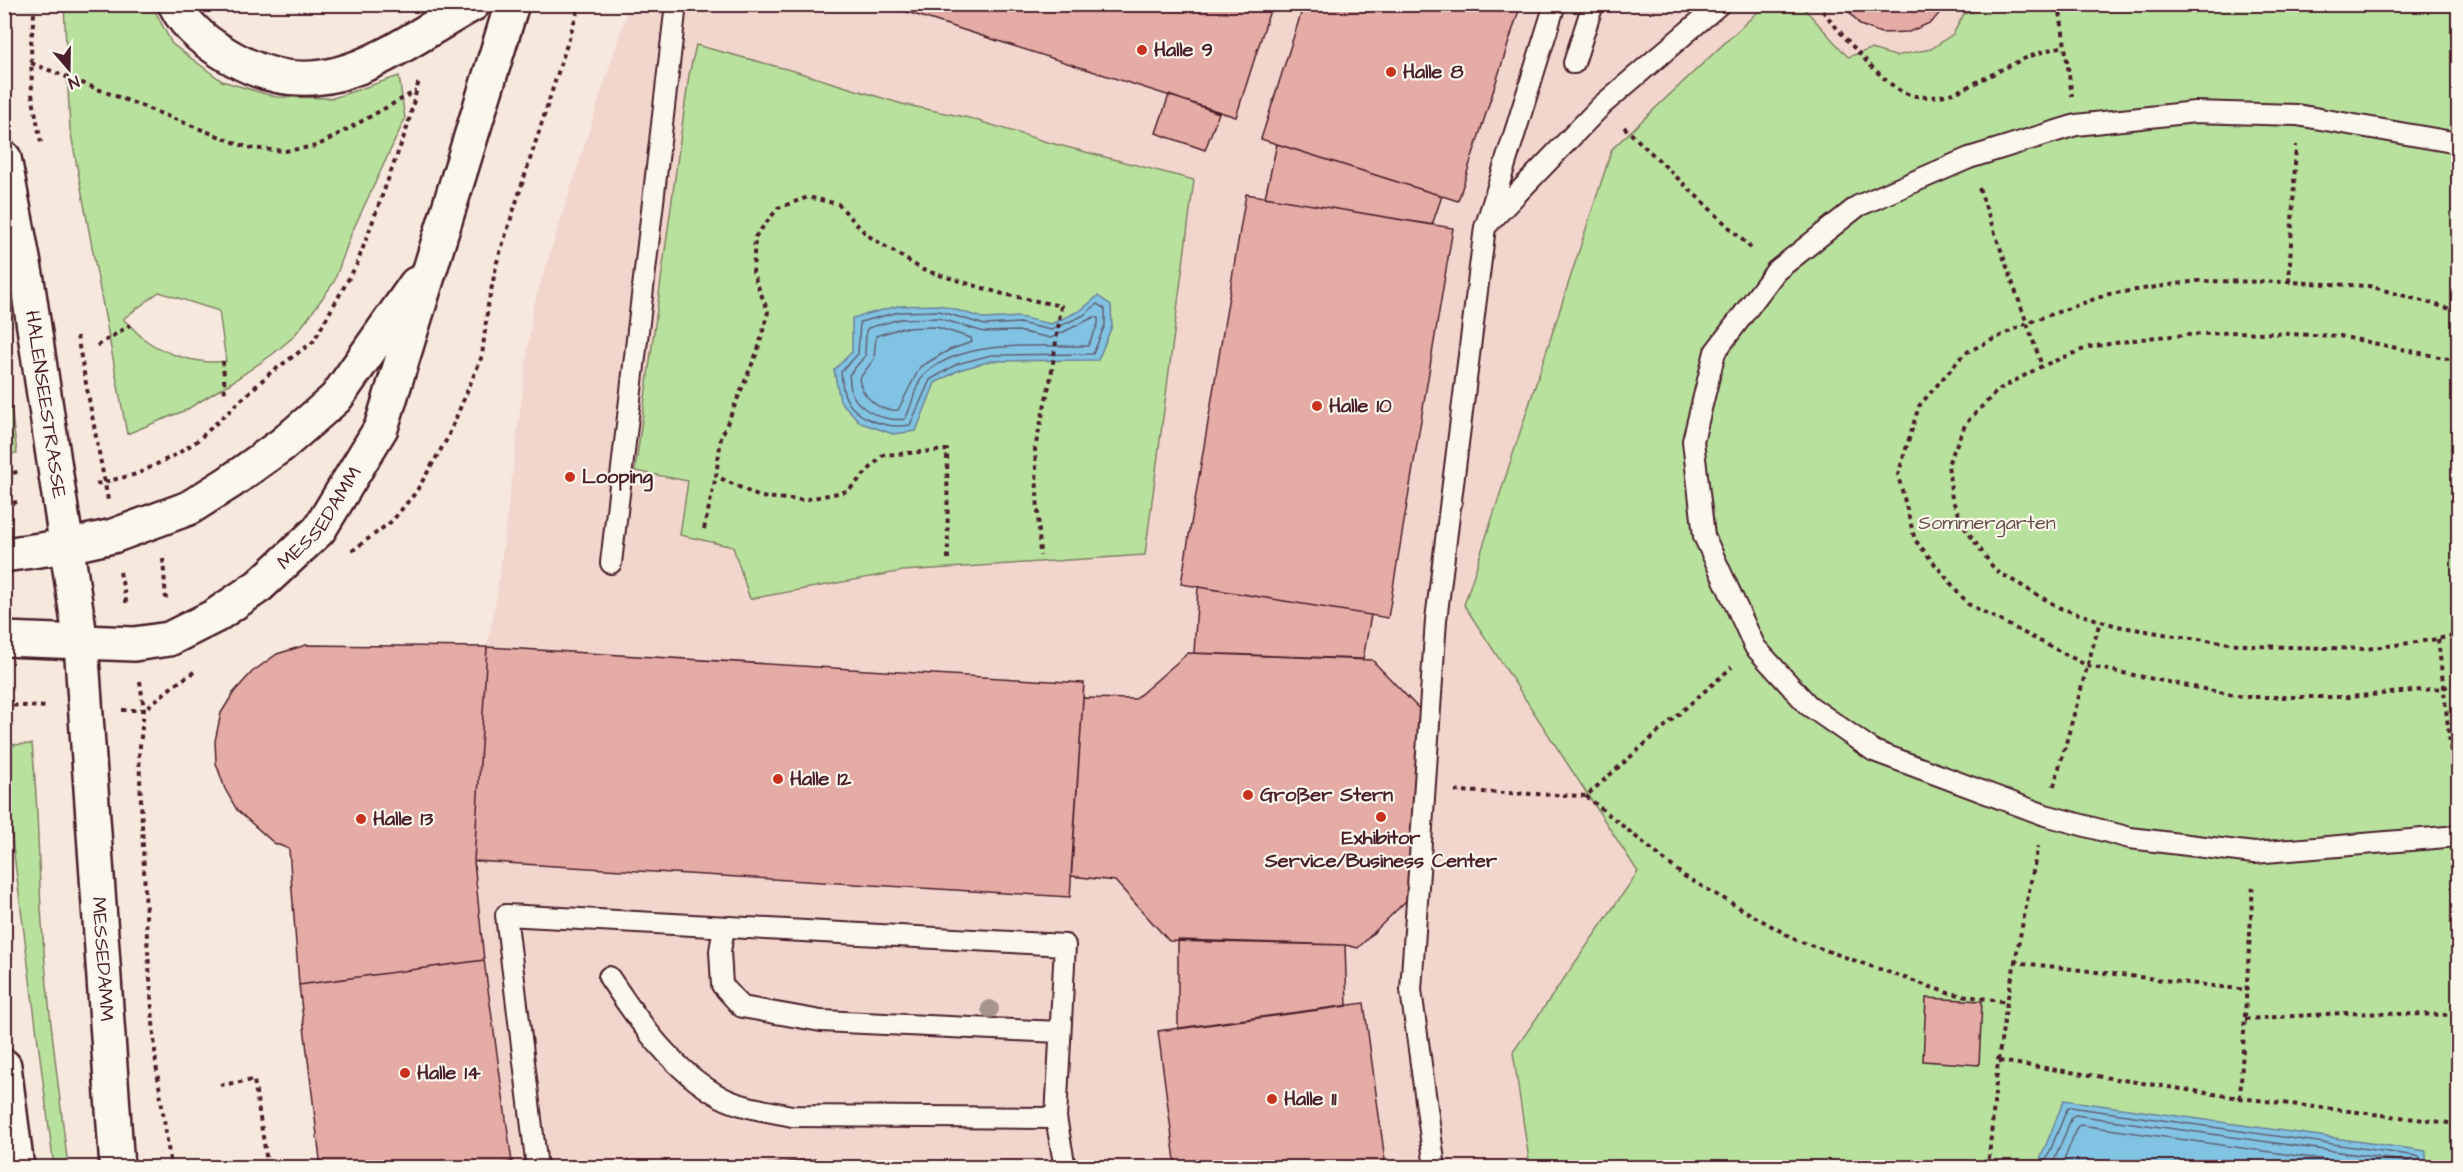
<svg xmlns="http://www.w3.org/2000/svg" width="2463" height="1172" font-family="'Architects Daughter',sans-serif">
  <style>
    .built { fill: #f2d6cd }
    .green { fill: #b8e19e; stroke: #818064; stroke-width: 1.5; fill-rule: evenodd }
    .water { fill: #81c3e2; stroke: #6b8199; stroke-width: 1.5 }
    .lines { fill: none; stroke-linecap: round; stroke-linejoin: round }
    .shore { stroke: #606174; stroke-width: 1.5 }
    .building { fill: #e5aba5; stroke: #4a1f2b; stroke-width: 1.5 }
    .service-casing { stroke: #4a1f2b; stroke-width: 24 }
    .secondary-casing { stroke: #4a1f2b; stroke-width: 38 }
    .motorway-casing { stroke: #4a1f2b; stroke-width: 38 }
    .path { stroke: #4a1f2b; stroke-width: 4; stroke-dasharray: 4.5 4.5; stroke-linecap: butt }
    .service { stroke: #fbf7ec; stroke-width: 20 }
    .secondary { stroke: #fbf7ec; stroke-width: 33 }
    .motorway { stroke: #fbf7ec; stroke-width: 33 }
    .tree { fill: #a7948c }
    .poi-dot { fill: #c8321e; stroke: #fbf7ec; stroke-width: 2 }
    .labels { text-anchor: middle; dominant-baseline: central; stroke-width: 4.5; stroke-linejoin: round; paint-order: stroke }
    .poi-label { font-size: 20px; font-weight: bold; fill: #4a1f2b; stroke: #fbf7ec; text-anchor: start }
    .street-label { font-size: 20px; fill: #4a1f2b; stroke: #fbf7ec }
    .park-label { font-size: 20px; fill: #665048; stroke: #fbf7ec }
  </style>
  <rect width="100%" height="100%" fill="#f7e8de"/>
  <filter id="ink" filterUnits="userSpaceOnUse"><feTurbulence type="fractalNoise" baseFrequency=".0167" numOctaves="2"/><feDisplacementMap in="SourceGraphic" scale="12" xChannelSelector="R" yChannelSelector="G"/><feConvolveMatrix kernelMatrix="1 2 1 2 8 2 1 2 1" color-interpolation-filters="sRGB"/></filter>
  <g filter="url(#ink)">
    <path class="built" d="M 629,5 L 2458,5 L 2458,1167 L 321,1167 L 299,985 L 289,849 L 274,843 L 256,828 L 237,810 L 225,789 L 216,763 L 215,741 L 221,713 L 234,692 L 252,672 L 277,654 L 306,645 L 487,647 L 497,594 L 533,307 Z"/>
    <path class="green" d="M 64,5 L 152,5 L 172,44 L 222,81 L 276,97 L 333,98 L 399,76 L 405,119 L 352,232 L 334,282 L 306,321 L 292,338 L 273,354 L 232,382 L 186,410 L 127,434 L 70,129 ZM 159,292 L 219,311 L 226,361 C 200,365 165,355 144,339 C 137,333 130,325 123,319 Z
      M 1765,5 L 1801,5 L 1848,57 L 1871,49 L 1895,56 L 1931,49 L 1953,34 L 1964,14 L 1995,5 L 2458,5 L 2458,1167 L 1530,1167 L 1513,1052 L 1638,872 L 1464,605 L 1612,149 Z
      M 696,45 L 794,71 L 902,104 L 969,118 L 1047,142 L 1194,180 L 1145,555 L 903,571 L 750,599 L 733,547 L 680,535 L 688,481 L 635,471 L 689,75 Z
      M 5,364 L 17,453 L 5,455 L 4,455 Z
      M 32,744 C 38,799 38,853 41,908 C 46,995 58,1081 68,1167 L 54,1167 L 5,784 L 5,745 Z"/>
    <path class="water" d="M 1098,296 L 1111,305 L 1112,326 L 1098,360 L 991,361 L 959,370 L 935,383 L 916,431 L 893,434 L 861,423 L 840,401 L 834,370 L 852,352 L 852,318 L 898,306 L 940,305 L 986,319 L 1019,317 L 1051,324 L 1081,310 Z
      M 2064,1100 L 2426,1151 L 2426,1167 L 2037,1167 Z"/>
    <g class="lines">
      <path class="shore" d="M 1097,304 L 1105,309 L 1105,325 L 1093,354 L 991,355 L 957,364 L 930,380 L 910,425 C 888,429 855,420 845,396 C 842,389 842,380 841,372 L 858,354 L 860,322 L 899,312 L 939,311 L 985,325 L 1019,323 L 1051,330 L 1084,315 Z
        M 1094,317 L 1098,318 L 1098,324 L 1088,346 C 1040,347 965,338 926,373 C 914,384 913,406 905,419 C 886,422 861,412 852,394 C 850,389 850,380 849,375 L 865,356 L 866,331 L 868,328 L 900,319 L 938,318 L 984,332 L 1018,331 L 1051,338 Z
        M 936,327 L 971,338 L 972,342 L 949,350 L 920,367 L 898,410 C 879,412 862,397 859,379 L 874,359 L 876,336 L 901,328 Z
        M 2043,1168 L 2067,1109 L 2070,1107 L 2417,1156 L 2420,1158 L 2420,1168
        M 2051,1168 L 2072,1117 L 2075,1115 L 2410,1162 L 2412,1168
        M 2061,1168 L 2077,1127 L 2080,1125 L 2383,1168"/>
    </g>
    <path class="building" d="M 882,4 L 1272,4 L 1236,117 Z
      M 1304,4 L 1521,4 L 1458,201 L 1261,139 Z
      M 1843,4 L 1947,4 L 1932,22 L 1909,32 L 1881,33 L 1860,25 Z
      M 1843,4 L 1947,4 L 1932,22 L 1909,32 L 1881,33 L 1860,25 Z
      M 1169,95 L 1219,113 L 1205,150 L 1156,133 Z
      M 1277,144 L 1442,196 L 1432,225 L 1265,197 Z
      M 1246,194 L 1453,228 L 1388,618 L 1181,584 Z
      M 1198,587 L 1371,615 L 1363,659 L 1194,653 Z
      M 306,645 L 487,647 L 474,861 L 484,960 L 299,985 L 289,849 L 274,843 L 237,810 L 225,789 L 216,763 L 215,741 L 221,713 L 234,692 L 252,672 L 277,654 Z
      M 487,647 L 1084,683 L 1070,897 L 474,861 Z
      M 1188,653 L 1372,660 L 1424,714 L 1413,894 L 1358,948 L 1345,945 L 1169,941 L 1115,881 L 1071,876 L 1083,698 L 1135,699 Z
      M 1178,940 L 1345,945 L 1347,1006 L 1178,1029 Z
      M 484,960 L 512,1162 L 471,1168 L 321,1168 L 299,985 Z
      M 1926,998 L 1982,1001 L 1979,1065 L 1923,1061 Z
      M 1364,1003 L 1386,1168 L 1176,1168 L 1158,1031 Z
      M 815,1159 L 816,1168 L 739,1168 Z
      M 512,1162 L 512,1168 L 471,1168 Z"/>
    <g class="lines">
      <defs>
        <path id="service" d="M 1574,63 L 1593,4
          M 2458,143 L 2297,115 L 2195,112 L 2076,125 L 1969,158 L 1858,206 L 1776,271 L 1715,352 L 1693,441 L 1704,536 L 1755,647 L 1808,705 L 1874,751 L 2045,815 L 2130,838 L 2254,853 L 2458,836
          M 1487,222 L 1555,4
          M 611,563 L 676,4
          M 724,927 L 720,951 L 722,985 L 742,1007 L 821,1021 L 1060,1032
          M 609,977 C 639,1022 672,1070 721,1097 C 742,1108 769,1111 792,1116 L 1056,1118
          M 537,1168 L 506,915 L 1065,945 L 1056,1118 L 1065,1168
          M 1435,1168 L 1411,990 L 1436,620 L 1485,227 L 1602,105 L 1720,4"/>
        <g id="secondary">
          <path id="s1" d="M 4,158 L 27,280 L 81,643 L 117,1168"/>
          <path d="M 4,555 L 68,546 L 113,536 L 189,508 L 230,482 L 283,444 L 336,398 L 416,284"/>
          <path id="s2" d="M 4,639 L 134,644 L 169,639 L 215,616 L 259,586 L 319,530 L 381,428 L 512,4"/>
          <path d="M 4,1066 L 17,1168"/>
        </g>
        <path id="motorway" d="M 175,4 C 188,30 209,45 234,59 C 327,111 394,47 473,4"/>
      </defs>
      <use href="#service" class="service-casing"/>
      <use href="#secondary" class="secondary-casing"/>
      <use href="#motorway" class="motorway-casing"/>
      <path class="path" d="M 35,4 L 31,43 L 32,94 L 41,143
        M 1817,4 C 1834,25 1882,84 1905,93 C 1924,100 1945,97 1963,89 C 1999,72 2025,54 2065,46
        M 2059,4 L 2072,96
        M 31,63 L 249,148 L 285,151 L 317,146 L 416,91
        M 1624,127 L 1753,250
        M 1979,188 L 2042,366
        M 2289,282 L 2296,145
        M 2458,311 L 2369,286 L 2289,282 L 2197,281 L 2109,294 L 2027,323 L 1965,353 L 1919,406 L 1898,475 L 1915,540 L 1968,604 L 2088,666 L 2244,697 L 2349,697 L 2443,688 L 2458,682
        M 77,336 L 108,500
        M 97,346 L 130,325
        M 223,361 L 225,396
        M 2458,361 L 2340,336 L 2237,332 L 2155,337 L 2089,347 L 2042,366 L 1998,390 L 1966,423 L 1948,464 L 1952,499 L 1965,528 L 1995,570 L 2060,608 L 2117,626 L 2175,636 L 2253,646 L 2366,649 L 2438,639 L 2458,634
        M 4,474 L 18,472
        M 96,484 L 137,474 L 177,454 L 197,441 L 269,374 L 313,342 L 357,264 L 407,128 L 419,80
        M 4,505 L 21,501
        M 704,529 L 716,476
        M 352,551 L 392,521 L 416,492 L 447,439 L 482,356 L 488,305 L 497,262 L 580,4
        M 163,559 L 166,599
        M 948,559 L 947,450 L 883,455 L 848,491 L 803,500 L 760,497 L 716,476 L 721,438 L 758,350 L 768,312 L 753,273 L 755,237 L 778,208 L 808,197 L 838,204 L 867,235 L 923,270 L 1003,294 L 1061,306 L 1051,377 L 1035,448 L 1040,556
        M 120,572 L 127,606
        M 2438,639 L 2457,805
        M 140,681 L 144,710 L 139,755 L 147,938 L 156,1064 L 171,1168
        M 4,705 L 49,707
        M 122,710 L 144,710 L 173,686 L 194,672
        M 2054,786 L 2100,621
        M 1455,791 L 1586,796 L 1732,667
        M 1586,796 L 1684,876 L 1796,940 L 1948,993 L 2007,1002
        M 2014,962 L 2247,990
        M 2245,1019 L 2344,1013 L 2458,1015
        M 1999,1061 L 2240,1098 L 2458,1124
        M 220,1085 L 254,1080 L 268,1168
        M 2240,1098 L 2253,884
        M 1988,1168 L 1998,1061 L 2007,1002 L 2038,846"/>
      <use href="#service" class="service"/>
      <use href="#secondary" class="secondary"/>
      <use href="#motorway" class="motorway"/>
    </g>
    <circle class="tree" cx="990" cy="1009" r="9"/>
  </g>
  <g class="poi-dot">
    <circle cx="1142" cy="50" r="6"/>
    <circle cx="1391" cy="72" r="6"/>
    <circle cx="1317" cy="406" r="6"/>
    <circle cx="570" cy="477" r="6"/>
    <circle cx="778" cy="779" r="6"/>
    <circle cx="1248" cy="795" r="6"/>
    <circle cx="1381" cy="817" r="6"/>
    <circle cx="361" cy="819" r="6"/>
    <circle cx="405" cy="1073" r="6"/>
    <circle cx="1272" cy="1099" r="6"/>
  </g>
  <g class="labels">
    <g class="poi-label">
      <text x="1154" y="50">Halle 9</text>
      <text x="1403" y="72">Halle 8</text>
      <text x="1329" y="406">Halle 10</text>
      <text x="582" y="477">Looping</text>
      <text x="790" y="779">Halle 12</text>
      <text x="1260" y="795">Großer Stern</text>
      <text x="373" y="819">Halle 13</text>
      <text x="1381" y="838" text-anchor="middle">Exhibitor<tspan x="1381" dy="23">Service/Business Center</tspan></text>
      <text x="417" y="1073">Halle 14</text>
      <text x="1284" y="1099">Halle 11</text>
    </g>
    <g class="street-label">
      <text stroke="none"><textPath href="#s1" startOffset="250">HALENSEESTRASSE</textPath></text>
      <text stroke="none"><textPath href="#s2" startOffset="362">MESSEDAMM</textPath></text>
      <text stroke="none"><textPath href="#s1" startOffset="808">MESSEDAMM</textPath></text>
    </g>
    <g class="park-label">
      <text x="1987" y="523">Sommergarten</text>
    </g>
  </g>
  <rect width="2463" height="1172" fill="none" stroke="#fbf7ec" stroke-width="24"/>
  <rect x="12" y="12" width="2439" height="1148" fill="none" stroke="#4a1f2b" stroke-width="2" filter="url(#ink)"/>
  <g transform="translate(69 69) rotate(160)" stroke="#fbf7ec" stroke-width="4.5" paint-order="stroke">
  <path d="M0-4.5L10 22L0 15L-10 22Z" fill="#4a1f2b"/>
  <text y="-9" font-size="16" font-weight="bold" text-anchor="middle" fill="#4a1f2b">N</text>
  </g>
</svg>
